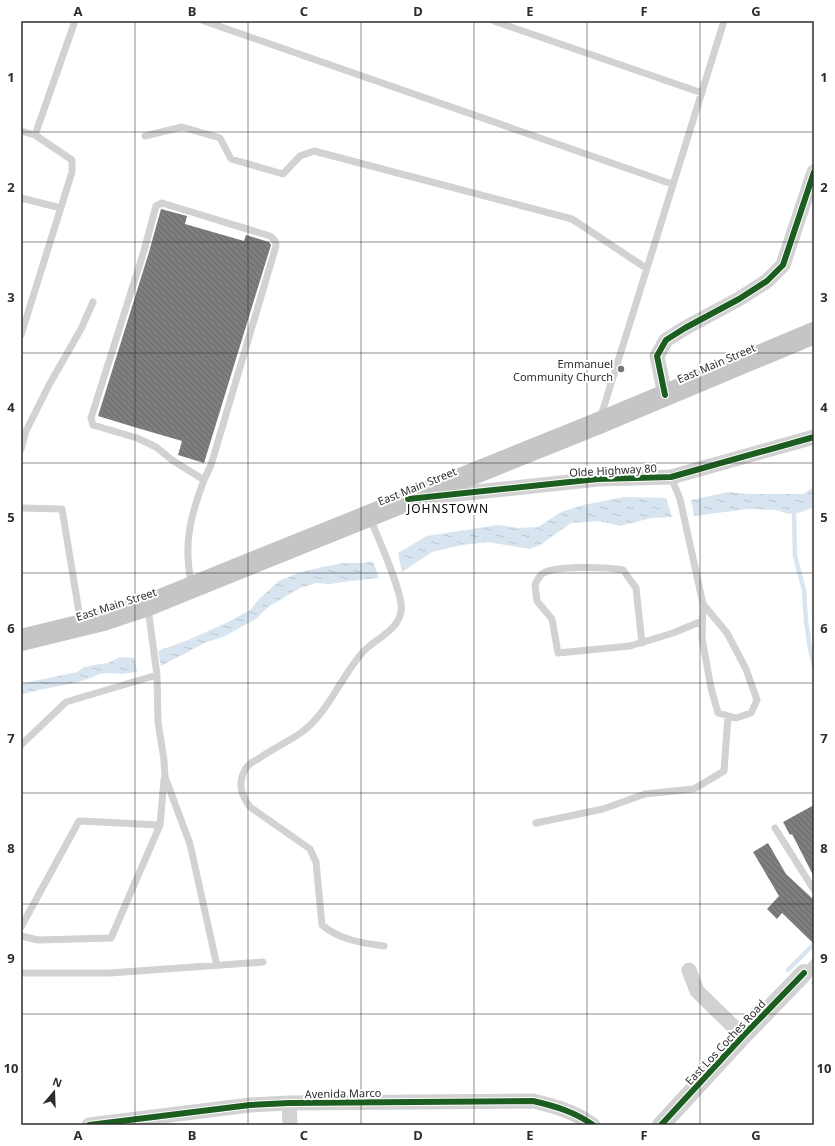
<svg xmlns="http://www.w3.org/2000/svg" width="835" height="1146" font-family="'Noto Sans',sans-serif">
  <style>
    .water { fill: url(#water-ripples) }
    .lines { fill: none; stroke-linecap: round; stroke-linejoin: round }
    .stream { stroke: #d8e5f0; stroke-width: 4.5 }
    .building { fill: url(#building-back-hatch) }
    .service { stroke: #d2d2d2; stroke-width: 7 }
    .minor { stroke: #d2d2d2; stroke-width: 15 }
    .tertiary { stroke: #d2d2d2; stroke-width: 18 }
    .primary { stroke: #c5c5c5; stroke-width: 22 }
    .cycleway-casing { stroke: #fff; stroke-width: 8 }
    .cycleway { stroke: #1b5e20; stroke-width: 6 }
    .grid { fill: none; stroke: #2d2d2d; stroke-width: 1; stroke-opacity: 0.55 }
    .poi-dot { fill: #767676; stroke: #fff; stroke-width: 1.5 }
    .labels { text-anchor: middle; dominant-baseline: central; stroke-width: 4; stroke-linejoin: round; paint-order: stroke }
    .poi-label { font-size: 11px; fill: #2d2d2d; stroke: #fff; text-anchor: end }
    .street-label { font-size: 11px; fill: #2d2d2d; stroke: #fff }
    .neighbourhood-label { font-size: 12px; letter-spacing: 1px; fill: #000; stroke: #fff }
    .neatline { fill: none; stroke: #2d2d2d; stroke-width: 1.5 }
    .grid-label { font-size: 13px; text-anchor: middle; font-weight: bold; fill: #2d2d2d }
  </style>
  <defs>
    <pattern id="water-ripples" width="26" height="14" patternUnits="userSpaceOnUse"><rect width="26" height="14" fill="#d8e5f0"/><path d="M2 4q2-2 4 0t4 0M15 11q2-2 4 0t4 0" fill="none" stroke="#bac5ce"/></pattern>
    <pattern id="building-back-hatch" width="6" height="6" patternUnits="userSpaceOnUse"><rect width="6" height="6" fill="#7e7e7e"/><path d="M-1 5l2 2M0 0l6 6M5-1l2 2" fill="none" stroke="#686868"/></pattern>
  </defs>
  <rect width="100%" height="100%" fill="#fff"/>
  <path class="water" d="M 814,487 L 814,503 L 804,510 L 789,514 L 776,510 L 748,509 L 694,516 L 691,500 L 728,492 L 750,494 L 803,494 Z
    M 624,497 L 666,498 L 672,517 L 651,518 L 620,526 L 600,521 L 571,523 L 540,545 L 530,549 L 488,542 L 462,545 L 432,552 L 402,572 L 398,553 L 427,536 L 498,525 L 518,528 L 538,527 L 561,512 L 583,505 Z
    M 373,561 L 379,578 L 350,581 L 331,584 L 316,583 L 300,588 L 268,607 L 256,619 L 223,637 L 207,642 L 161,666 L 158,651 L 188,640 L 228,622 L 250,610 L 259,599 L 279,581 L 298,573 L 322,567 L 344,563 L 363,563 Z
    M 120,657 L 134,658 L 137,672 L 122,674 L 110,673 L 99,674 L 91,678 L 74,683 L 34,691 L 21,695 L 21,685 L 24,683 L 77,672 L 84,667 L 94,665 L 108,663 Z"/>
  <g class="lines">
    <path class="stream" d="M 814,505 L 794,512 L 795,556 L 804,590 L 806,622 L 808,633 L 809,643 L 814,667
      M 788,970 L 814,944
      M 813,983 L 814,982"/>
  </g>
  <path class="building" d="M 161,209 L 187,216 L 185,224 L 244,241 L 246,235 L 269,242 L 271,245 L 204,463 L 178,455 L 182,441 L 134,427 L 98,416 L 149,252 Z
    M 814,805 L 814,877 L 792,834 L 790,835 L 783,822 Z
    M 768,843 L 786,874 L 814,900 L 814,944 L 782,913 L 777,919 L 767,909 L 779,896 L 753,852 Z"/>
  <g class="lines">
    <path class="service" d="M 204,21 L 672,184
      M 494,21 L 702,93
      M 21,131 L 35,135 L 72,160 L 72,172 L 21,335
      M 35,135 L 75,21
      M 145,136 L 182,127 L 220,138 L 231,159 L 283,174 L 300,156 L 314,151 L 572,219 L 646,268
      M 21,198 L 61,208
      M 600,419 L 724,21
      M 21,449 L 26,431 L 49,385 L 81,329 L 93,302
      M 671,477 L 680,499 L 703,604 L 727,633 L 746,669 L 757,700 L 751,713 L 736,718 L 718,713 L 711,688 L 702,638 L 703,604
      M 21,508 L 62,509 L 81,624
      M 370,518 C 377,536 405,596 401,612 C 397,632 374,639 362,653 C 341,677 327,714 302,732 C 288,742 272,749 258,759 C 254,761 249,764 246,768 C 237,783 241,795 250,807 L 310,849 L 316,862 L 322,925 C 340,940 362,943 384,946
      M 191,586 C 190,576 188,565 188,555 C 187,529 195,504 204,480 L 172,460 L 156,447 L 137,438 L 93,425 L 91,418 L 144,251 L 156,206 L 162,203 L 270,236 C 274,239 276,241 276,246 L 211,465 L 204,480
      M 148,608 L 157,675 L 158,722 L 164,760 L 165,777 L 190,844 L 217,966
      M 642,643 L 636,588 L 623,570 C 608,567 553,565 542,574 C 539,577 536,582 535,585 L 537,601 L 552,619 L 558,653 L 630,646 L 673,633 L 702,621
      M 21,745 L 66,702 L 157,675
      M 536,823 L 603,809 L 645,794 L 694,789 L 724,771 L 728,716
      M 775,828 L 814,890
      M 21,927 L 79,821 L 160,825 L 164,780
      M 21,936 L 38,940 L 111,938 L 160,825
      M 21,973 L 110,973 L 263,962
      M 804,973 L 814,962"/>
    <path class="minor" d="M 665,395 L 657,356 L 666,340 L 685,328 L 739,299 L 767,281 L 783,265 L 814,172
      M 429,497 L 598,479 L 671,477 L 814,437
      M 689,970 L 697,991 L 743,1036
      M 289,1103 L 290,1125
      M 89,1125 L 250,1105 L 289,1103 L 533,1101 C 555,1106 575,1112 593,1125"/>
    <path class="tertiary" d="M 661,1125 L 743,1036 L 804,973"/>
    <path class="primary" d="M 21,640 L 103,620 L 148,605 L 599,423 L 814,333"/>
    <defs>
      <path id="cycleway" d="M 665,395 L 657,356 L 666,340 L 685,328 L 739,299 L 767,281 L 783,265 L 814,172
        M 408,499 L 598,479 L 671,477 L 814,437
        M 89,1125 L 250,1105 L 289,1103 L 533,1101 C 555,1106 575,1112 593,1125
        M 661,1125 L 743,1036 L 804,973"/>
    </defs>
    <use href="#cycleway" class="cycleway-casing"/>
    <use href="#cycleway" class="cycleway"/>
  </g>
  <path class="grid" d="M 135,21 L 135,1125M 248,21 L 248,1125M 361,21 L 361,1125M 474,21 L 474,1125M 587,21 L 587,1125M 700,21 L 700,1125M 21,132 L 814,132M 21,242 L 814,242M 21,353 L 814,353M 21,463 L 814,463M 21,573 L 814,573M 21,683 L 814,683M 21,793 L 814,793M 21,904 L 814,904M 21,1014 L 814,1014"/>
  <circle class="poi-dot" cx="621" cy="369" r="4"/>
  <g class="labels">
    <g class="poi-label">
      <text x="613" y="363">Emmanuel<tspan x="613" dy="13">Community Church</tspan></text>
    </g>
    <g class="street-label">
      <text transform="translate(716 363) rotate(-23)">East Main Street</text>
      <text transform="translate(613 470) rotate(-3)">Olde Highway 80</text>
      <text transform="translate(417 486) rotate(-22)">East Main Street</text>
      <text transform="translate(116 604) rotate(-18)">East Main Street</text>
      <text transform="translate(725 1042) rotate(-47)">East Los Coches Road</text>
      <text transform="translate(343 1093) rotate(-1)">Avenida Marco</text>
    </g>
    <g class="neighbourhood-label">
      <text x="448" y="508">JOHNSTOWN</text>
    </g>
  </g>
  <rect width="835" height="1146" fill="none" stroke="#ffffff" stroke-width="44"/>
  <g transform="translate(54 1092) rotate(19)" stroke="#ffffff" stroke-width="3" paint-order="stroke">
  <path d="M0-3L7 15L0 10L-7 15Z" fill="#2d2d2d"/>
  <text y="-6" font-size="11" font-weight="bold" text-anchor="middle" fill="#2d2d2d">N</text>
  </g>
  <rect x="22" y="22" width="791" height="1102" class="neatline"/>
  <g class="grid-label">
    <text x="78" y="16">A</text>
    <text x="192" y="16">B</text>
    <text x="304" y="16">C</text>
    <text x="418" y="16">D</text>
    <text x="530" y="16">E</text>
    <text x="644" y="16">F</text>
    <text x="756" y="16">G</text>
    <text x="11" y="82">1</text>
    <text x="824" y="82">1</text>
    <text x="11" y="192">2</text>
    <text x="824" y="192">2</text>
    <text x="11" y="302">3</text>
    <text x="824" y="302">3</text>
    <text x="11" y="412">4</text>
    <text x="824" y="412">4</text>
    <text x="11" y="522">5</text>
    <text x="824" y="522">5</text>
    <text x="11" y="633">6</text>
    <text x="824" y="633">6</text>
    <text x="11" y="743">7</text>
    <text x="824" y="743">7</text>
    <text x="11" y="853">8</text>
    <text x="824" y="853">8</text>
    <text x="11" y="963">9</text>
    <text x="824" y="963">9</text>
    <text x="11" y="1073">10</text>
    <text x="824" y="1073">10</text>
    <text x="78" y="1140">A</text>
    <text x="192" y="1140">B</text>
    <text x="304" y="1140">C</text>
    <text x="418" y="1140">D</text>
    <text x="530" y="1140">E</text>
    <text x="644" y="1140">F</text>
    <text x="756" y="1140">G</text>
  </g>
</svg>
